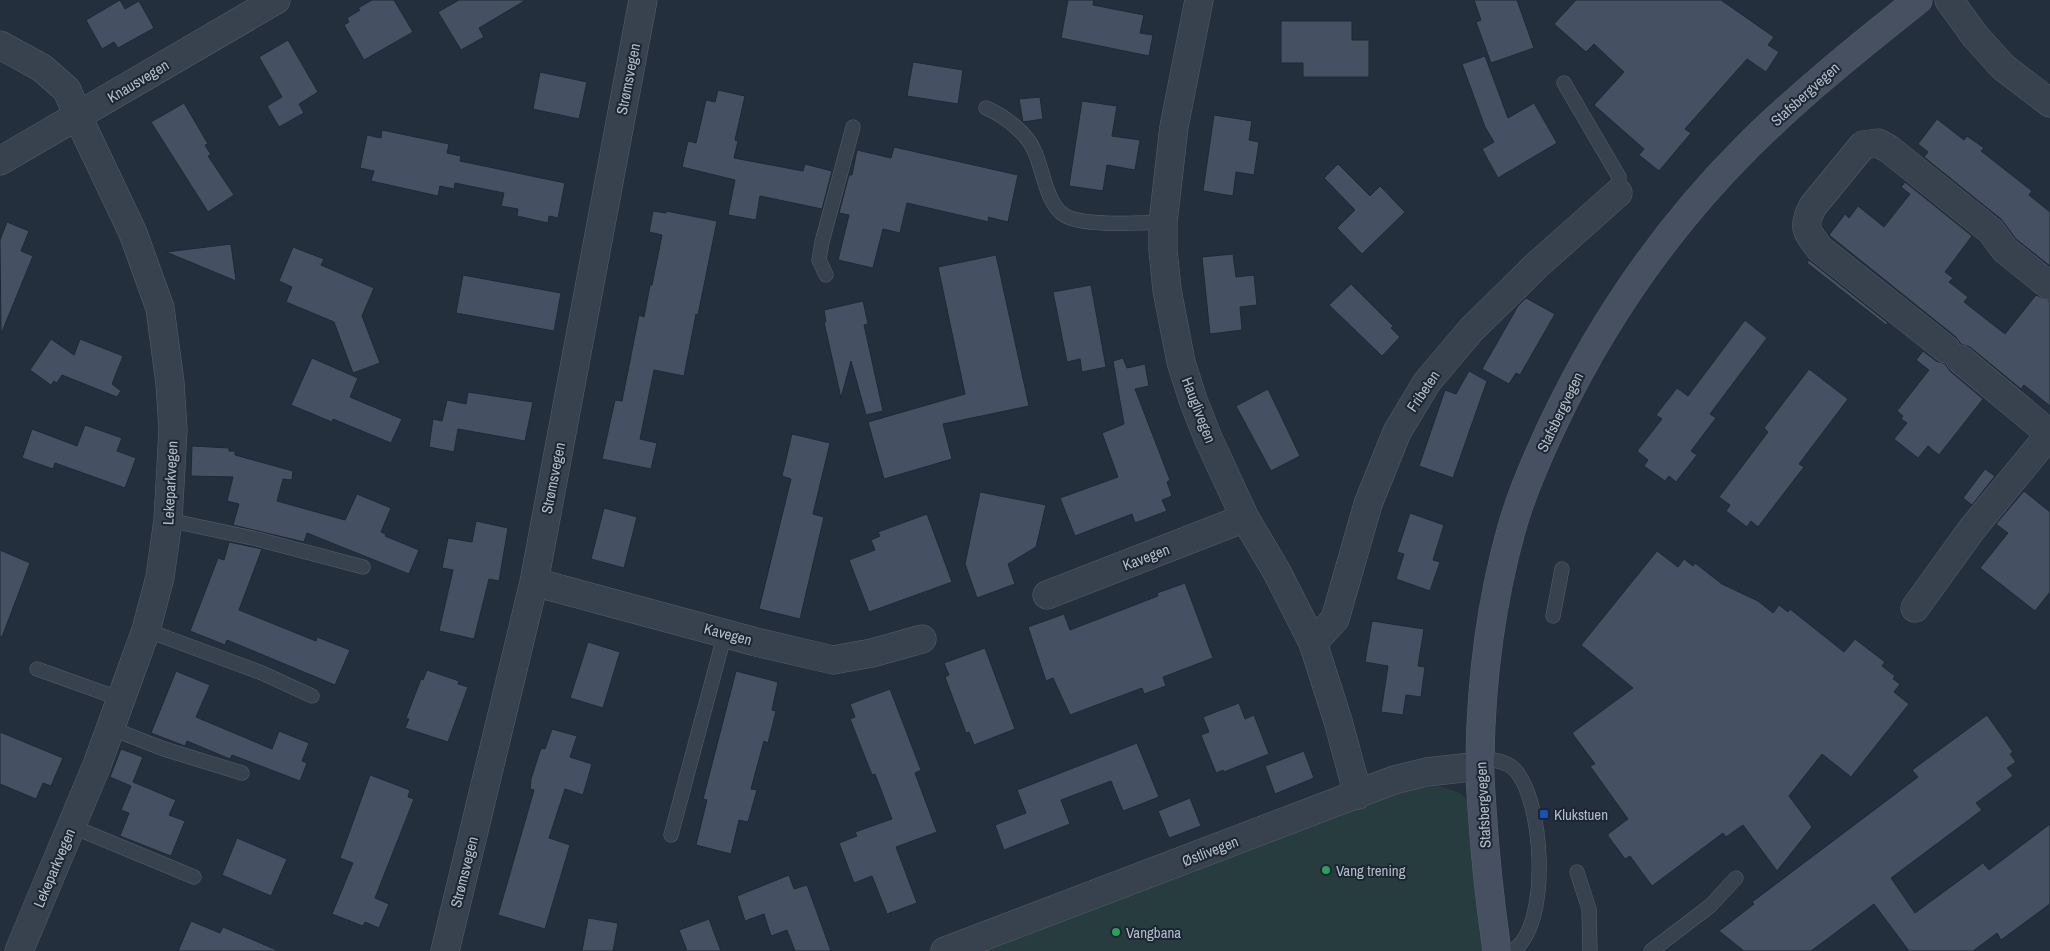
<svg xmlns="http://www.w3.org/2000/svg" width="2050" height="951" font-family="'Archivo Narrow',sans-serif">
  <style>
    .green { fill: #263c3f }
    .building { fill: #455162; stroke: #1f2835 }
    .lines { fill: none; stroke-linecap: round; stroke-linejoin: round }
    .service-casing { stroke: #565f6c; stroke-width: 15 }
    .minor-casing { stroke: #565f6c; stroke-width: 29 }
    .secondary-casing { stroke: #565f6c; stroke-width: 29 }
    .service { stroke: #38414e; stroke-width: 14 }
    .minor { stroke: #38414e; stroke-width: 28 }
    .secondary { stroke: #465061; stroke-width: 28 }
    .transit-dot { fill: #1a4fb4; stroke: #1d2633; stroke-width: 2 }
    .leisure-dot { fill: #2e9e5b; stroke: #1d2633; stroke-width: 2 }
    .labels { text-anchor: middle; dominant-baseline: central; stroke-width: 4; stroke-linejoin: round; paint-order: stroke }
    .street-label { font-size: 15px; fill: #b4bcc9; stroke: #1d2633 }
    .poi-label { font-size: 15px; fill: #b4bcc9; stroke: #1d2633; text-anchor: start }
  </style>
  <rect width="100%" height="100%" fill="#242f3e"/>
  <path class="green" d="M 1439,786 L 1460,793 L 1471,803 L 1478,920 L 1483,951 L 985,951 L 1171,878 L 1406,790 Z"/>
  <path class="building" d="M 120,0 L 125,9 L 139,1 L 154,28 L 118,48 L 114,42 L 102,49 L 86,20 Z
    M 372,0 L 394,0 L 413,32 L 364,60 L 344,25 L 349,22 L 347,18 L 360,10 L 358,8 Z
    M 459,0 L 526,0 L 479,28 L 484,37 L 461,50 L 438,12 Z
    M 1068,0 L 1094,0 L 1093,5 L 1144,15 L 1140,33 L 1153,35 L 1149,56 L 1061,38 Z
    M 1474,0 L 1517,0 L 1534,48 L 1491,63 L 1476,22 L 1481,20 Z
    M 1576,0 L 1721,0 L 1774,37 L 1768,45 L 1779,52 L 1766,72 L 1747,59 L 1685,129 L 1691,133 L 1659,171 L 1639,155 L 1644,149 L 1594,105 L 1624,72 L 1594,44 L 1586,52 L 1554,24 Z
    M 1281,21 L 1352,21 L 1352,40 L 1369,40 L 1369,77 L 1303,77 L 1303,63 L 1281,63 Z
    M 288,40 L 318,92 L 299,104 L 304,113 L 279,127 L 267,106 L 282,97 L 259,57 Z
    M 1485,56 L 1508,118 L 1534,103 L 1557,143 L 1498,178 L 1482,149 L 1494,142 L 1485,127 L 1462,64 Z
    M 913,62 L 963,70 L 958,104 L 907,96 Z
    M 540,72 L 587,82 L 579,119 L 533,109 Z
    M 718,90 L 745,96 L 735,140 L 738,141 L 734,158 L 803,171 L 805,164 L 832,171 L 822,209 L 760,196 L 756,220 L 728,215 L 735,180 L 682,167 L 688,141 L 696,143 L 706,100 L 715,102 Z
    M 1040,97 L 1043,119 L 1023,122 L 1019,99 Z
    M 1082,101 L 1117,106 L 1112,136 L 1140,140 L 1135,170 L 1107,165 L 1103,191 L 1069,186 Z
    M 184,103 L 208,144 L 205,145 L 211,155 L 208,156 L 234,195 L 208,212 L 151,122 Z
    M 1214,115 L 1252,121 L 1249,140 L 1259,142 L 1254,175 L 1236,172 L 1233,196 L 1203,191 Z
    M 1937,119 L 1964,140 L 1967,136 L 1984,148 L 1981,151 L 2032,191 L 2029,195 L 2050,212 L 2050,266 L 2016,239 L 2001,219 L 1924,157 L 1928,152 L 1918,144 Z
    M 382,130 L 449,144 L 447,153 L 461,156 L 460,161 L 565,183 L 558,218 L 549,216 L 548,223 L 517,216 L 518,209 L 501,206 L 504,193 L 455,183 L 454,189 L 440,186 L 438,196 L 371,181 L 374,171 L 360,168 L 367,135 L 381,138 Z
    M 894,147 L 1018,175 L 1008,222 L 988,217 L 989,222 L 907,203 L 900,233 L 883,229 L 873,268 L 838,260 L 849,215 L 839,213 L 849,175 L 852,175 L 857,150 L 891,158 Z
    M 1338,164 L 1370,196 L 1380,186 L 1405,212 L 1362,254 L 1337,228 L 1355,210 L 1324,178 Z
    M 1905,182 L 1972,236 L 1945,272 L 1953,278 L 1949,282 L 1968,297 L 1964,302 L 2005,334 L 2036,295 L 2050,301 L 2050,406 L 2024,385 L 2021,389 L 1970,347 L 1961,344 L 1956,337 L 1829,235 L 1845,214 L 1849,218 L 1858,206 L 1884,227 L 1910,194 L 1901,187 Z
    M 653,211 L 666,213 L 666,211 L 717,221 L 698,315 L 696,314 L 684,376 L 654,370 L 640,439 L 657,443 L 651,469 L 602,459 L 615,400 L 622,401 L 639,315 L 644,317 L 650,285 L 652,285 L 662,235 L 649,232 Z
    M 7,222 L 29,231 L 21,251 L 33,256 L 1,334 L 0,240 Z
    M 231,244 L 236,281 L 166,252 Z
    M 293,247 L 324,259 L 321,265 L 374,288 L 362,316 L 380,363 L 353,373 L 334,322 L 286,302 L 292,287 L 279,281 Z
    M 1233,254 L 1236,277 L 1254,275 L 1257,305 L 1240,307 L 1242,330 L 1210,334 L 1202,257 Z
    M 996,255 L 1029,406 L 943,424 L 952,459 L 884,479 L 868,422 L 965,394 L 938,267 Z
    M 1809,260 L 1888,323 L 1886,325 L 1807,263 Z
    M 463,275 L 561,293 L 554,331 L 456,313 Z
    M 1351,284 L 1393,326 L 1391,328 L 1400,337 L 1382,356 L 1329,305 Z
    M 1091,285 L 1106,367 L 1082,372 L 1080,359 L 1067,362 L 1053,292 Z
    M 1526,298 L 1555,314 L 1520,375 L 1516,373 L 1509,384 L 1482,369 L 1518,306 Z
    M 863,301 L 868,324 L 864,325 L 883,411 L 866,415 L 851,361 L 841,398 L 824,322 L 826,322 L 824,310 Z
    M 1745,320 L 1767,338 L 1710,414 L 1716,418 L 1691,451 L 1697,455 L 1676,482 L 1669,476 L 1665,481 L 1644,466 L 1648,460 L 1637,451 L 1662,419 L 1656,415 L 1677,388 L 1688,396 Z
    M 51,339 L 74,355 L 80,339 L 123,356 L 112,384 L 121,391 L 117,397 L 62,375 L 57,383 L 54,381 L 51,385 L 30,370 Z
    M 1923,351 L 1936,361 L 1945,364 L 1950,371 L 1983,399 L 1939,455 L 1928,446 L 1918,458 L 1894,439 L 1907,423 L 1901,419 L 1903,416 L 1897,411 L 1929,370 L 1916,360 Z
    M 312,358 L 358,378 L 350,397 L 402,419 L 391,443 L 333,419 L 332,422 L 291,405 Z
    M 1123,358 L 1127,368 L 1145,364 L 1149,386 L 1135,389 L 1170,480 L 1167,482 L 1172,496 L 1162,500 L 1167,511 L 1135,523 L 1132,514 L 1075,536 L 1060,498 L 1118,477 L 1102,433 L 1124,424 L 1113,361 Z
    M 1809,369 L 1848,399 L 1799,464 L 1804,467 L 1758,527 L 1751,521 L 1747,527 L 1726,511 L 1730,505 L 1719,497 L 1768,432 L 1764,428 Z
    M 1469,371 L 1487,381 L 1453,478 L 1419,466 L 1445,390 L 1456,394 Z
    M 1268,389 L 1300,456 L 1271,471 L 1236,406 Z
    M 468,392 L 533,402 L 525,441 L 458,429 L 454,452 L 429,447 L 433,419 L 442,421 L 447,400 L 466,404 Z
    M 85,425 L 122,438 L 117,451 L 136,458 L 125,488 L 55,463 L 53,469 L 22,458 L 32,429 L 77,446 Z
    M 792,434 L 830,443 L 813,514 L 824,517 L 800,619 L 759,609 L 791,479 L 782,476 Z
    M 192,446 L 229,448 L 229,451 L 235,451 L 235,455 L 293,471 L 292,480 L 283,479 L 277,501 L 345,520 L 357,494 L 391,508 L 381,532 L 386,534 L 385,536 L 419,550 L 409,574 L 307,533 L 304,542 L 233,525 L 239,504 L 227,501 L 233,477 L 191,476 Z
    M 1985,469 L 1995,476 L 1972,505 L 1963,498 Z
    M 2024,491 L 2050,512 L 2050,592 L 2035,611 L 1980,568 L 2008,533 L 1996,524 Z
    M 980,492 L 1046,505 L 1036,547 L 1008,564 L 1015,584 L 977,598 L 965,564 Z
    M 604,508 L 637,517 L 624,568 L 591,559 Z
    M 1410,513 L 1444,525 L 1433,560 L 1440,562 L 1430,591 L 1396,579 L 1404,554 L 1397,552 Z
    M 927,514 L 952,582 L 869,612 L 849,560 L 875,550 L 871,540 L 880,536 L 878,532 Z
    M 476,521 L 508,528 L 499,581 L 489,579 L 474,639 L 439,631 L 453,570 L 442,568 L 448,538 L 472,542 Z
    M 229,542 L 262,549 L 239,610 L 316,641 L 317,637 L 350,650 L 335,685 L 227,640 L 225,645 L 190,631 L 218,558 L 224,560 Z
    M 0,550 L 30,563 L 2,637 L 0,636 Z
    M 1657,551 L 1678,567 L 1684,559 L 1693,566 L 1695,563 L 1722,584 L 1758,601 L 1773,613 L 1779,605 L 1788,612 L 1790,609 L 1844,652 L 1855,639 L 1885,662 L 1882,666 L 1895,676 L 1893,679 L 1900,684 L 1894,692 L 1909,704 L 1851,777 L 1822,754 L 1789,796 L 1812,827 L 1777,871 L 1743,825 L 1726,837 L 1723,833 L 1652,886 L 1630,856 L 1625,859 L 1608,836 L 1608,834 L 1628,819 L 1590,766 L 1595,764 L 1572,733 L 1633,688 L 1581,645 Z
    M 1185,583 L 1213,658 L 1163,677 L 1166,686 L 1144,694 L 1142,688 L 1070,715 L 1053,678 L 1046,681 L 1028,627 L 1064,614 L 1070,630 L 1158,596 L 1157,593 Z
    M 1372,621 L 1424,629 L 1418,666 L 1425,667 L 1421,697 L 1406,695 L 1403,715 L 1381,712 L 1388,666 L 1365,662 Z
    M 588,642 L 620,652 L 603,708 L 570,698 Z
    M 985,648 L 1015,729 L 974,745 L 969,732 L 966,733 L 945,677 L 949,675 L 944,663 Z
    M 427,670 L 459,681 L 458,684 L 468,687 L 448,742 L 405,728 L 409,719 L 406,718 L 421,679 L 423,680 Z
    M 176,671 L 210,685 L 196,717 L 272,749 L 279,731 L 309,743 L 302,761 L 307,763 L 300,781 L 232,755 L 230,759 L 187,741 L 185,746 L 151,733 Z
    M 736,671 L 778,682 L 772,710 L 776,711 L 768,743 L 764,741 L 751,789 L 757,790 L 748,822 L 739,820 L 731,854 L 696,845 L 707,800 L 703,799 Z
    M 890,689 L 921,770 L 915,773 L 937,832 L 896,847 L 917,903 L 887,914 L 872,876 L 854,883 L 839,843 L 857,836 L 855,832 L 892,819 L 875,774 L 872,775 L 850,719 L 855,717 L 850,704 Z
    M 1239,703 L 1245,719 L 1254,715 L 1269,754 L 1224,772 L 1223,770 L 1216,773 L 1201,735 L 1209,732 L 1203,717 Z
    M 1987,715 L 2013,752 L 2010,754 L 2016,762 L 2007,768 L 2013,776 L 1976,803 L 1982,810 L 1891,878 L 1915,913 L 1983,863 L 1989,870 L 2050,824 L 2050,904 L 2001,940 L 1997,933 L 1973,951 L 1909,951 L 1874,904 L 1811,951 L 1744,951 L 1719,931 L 1754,904 L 1752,902 L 1918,777 L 1912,770 Z
    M 552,729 L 577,736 L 570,757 L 592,764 L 583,795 L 565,789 L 549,838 L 570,845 L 545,929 L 498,915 L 534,790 L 530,789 L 531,779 L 541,748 L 545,749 Z
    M 0,732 L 63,758 L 51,786 L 43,783 L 36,799 L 0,784 Z
    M 1137,743 L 1159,797 L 1123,811 L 1111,781 L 1061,800 L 1070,824 L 1004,850 L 995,825 L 1026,813 L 1017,790 Z
    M 121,749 L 143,757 L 133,782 L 176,800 L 169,815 L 185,821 L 171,856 L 120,836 L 129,813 L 121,810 L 131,786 L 110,777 Z
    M 1304,751 L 1314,778 L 1275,794 L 1265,766 Z
    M 370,775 L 410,790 L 408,797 L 414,799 L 375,898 L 389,904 L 379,928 L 365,922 L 363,926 L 332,914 L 353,863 L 340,858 Z
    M 1190,798 L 1201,826 L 1169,838 L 1158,811 Z
    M 237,838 L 287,859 L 271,896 L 222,875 Z
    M 789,875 L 794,889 L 807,885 L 831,951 L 795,951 L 787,930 L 771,936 L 764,914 L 745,921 L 737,896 Z
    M 588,918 L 618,923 L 613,951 L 582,951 Z
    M 709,919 L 721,951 L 687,951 L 679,930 Z
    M 191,921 L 220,933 L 223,927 L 279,951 L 178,951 Z"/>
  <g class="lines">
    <defs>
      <path id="service" d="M 1564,83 L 1619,177 L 1618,193
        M 986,108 C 1003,115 1026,132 1034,150 C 1043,169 1046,203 1064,215 C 1082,227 1141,223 1163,222
        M 826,275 L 819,260 L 822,242 L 853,127
        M 168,520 L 257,539 L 363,567
        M 1553,616 L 1562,569
        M 146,630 L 262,673 L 312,696
        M 37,669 L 121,699
        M 110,728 L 164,749 L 242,773
        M 1480,758 C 1490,760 1504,760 1513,768 C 1544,796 1552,928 1512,951
        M 71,826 L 194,877
        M 671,835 L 725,633
        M 1577,872 L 1589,909 L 1590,951
        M 1651,951 L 1710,906 L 1736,878"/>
      <path id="minor" d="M 1199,0 L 1174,127 L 1163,222 L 1163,250 L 1167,290 L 1181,362 L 1193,400 L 1208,438 L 1245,518 L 1278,574 L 1313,643 L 1338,721 L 1358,795
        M 1949,0 L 1975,36 L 2003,67 L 2050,103
        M 0,45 L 42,68 L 67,90 L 78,117 L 133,233 L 160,308 L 170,383 L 173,430 L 168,520 L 160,577 L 146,630 L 97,765 L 19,951
        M 0,161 L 276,0
        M 1946,349 L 1820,249 C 1806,231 1802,227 1813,206 L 1863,145 L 1878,143 L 1889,149 L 1991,231 L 2005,250 L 2050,286
        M 1960,359 L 2050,434
        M 534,582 L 756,642 L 833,660 L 872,653 L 922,639
        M 1047,595 L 1245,518
        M 1915,608 L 1972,529 L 2050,434
        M 1313,643 L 1335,619 L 1368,504 L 1397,432 L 1427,382 L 1471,330 L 1537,265 L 1618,193
        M 445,951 L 534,582 L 643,0
        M 945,951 L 1394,780 L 1427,772 L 1480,766"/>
      <path id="secondary" d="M 1497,951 C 1490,903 1485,856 1482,808 C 1481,791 1479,774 1480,758 C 1481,681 1491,602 1512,527 C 1522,492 1537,458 1553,424 C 1601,323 1666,228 1746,148 C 1799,95 1859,47 1918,0"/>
    </defs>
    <use href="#service" class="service-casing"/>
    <use href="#minor" class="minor-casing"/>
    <use href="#secondary" class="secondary-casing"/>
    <use href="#service" class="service"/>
    <use href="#minor" class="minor"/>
    <use href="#secondary" class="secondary"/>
  </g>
  <rect class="transit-dot" x="1539" y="809" width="10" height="10" rx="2.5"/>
  <g class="leisure-dot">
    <circle cx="1326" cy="870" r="5"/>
    <circle cx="1116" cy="932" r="5"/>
  </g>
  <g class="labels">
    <g class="street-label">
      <text transform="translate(628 79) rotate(-79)">Strømsvegen</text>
      <text transform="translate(138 81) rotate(-31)">Knausvegen</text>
      <text transform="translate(1805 94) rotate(-42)">Stafsbergvegen</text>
      <text transform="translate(1423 391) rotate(-56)">Fribeten</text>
      <text transform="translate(1199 410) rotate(69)">Hauglivegen</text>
      <text transform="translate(1560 412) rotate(-64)">Stafsbergvegen</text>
      <text transform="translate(553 478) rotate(-79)">Strømsvegen</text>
      <text transform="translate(170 483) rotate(-87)">Lekeparkvegen</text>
      <text transform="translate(1146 557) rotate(-21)">Kavegen</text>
      <text transform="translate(728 634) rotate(15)">Kavegen</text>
      <text transform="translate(1483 805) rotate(-93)">Stafsbergvegen</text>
      <text transform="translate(1210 851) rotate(-21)">Østlivegen</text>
      <text transform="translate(54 868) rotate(-67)">Lekeparkvegen</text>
      <text transform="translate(464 872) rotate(-76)">Strømsvegen</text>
    </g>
    <g class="poi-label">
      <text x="1554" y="814">Klukstuen</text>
      <text x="1336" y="870">Vang trening</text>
      <text x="1126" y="932">Vangbana</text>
    </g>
  </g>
</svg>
